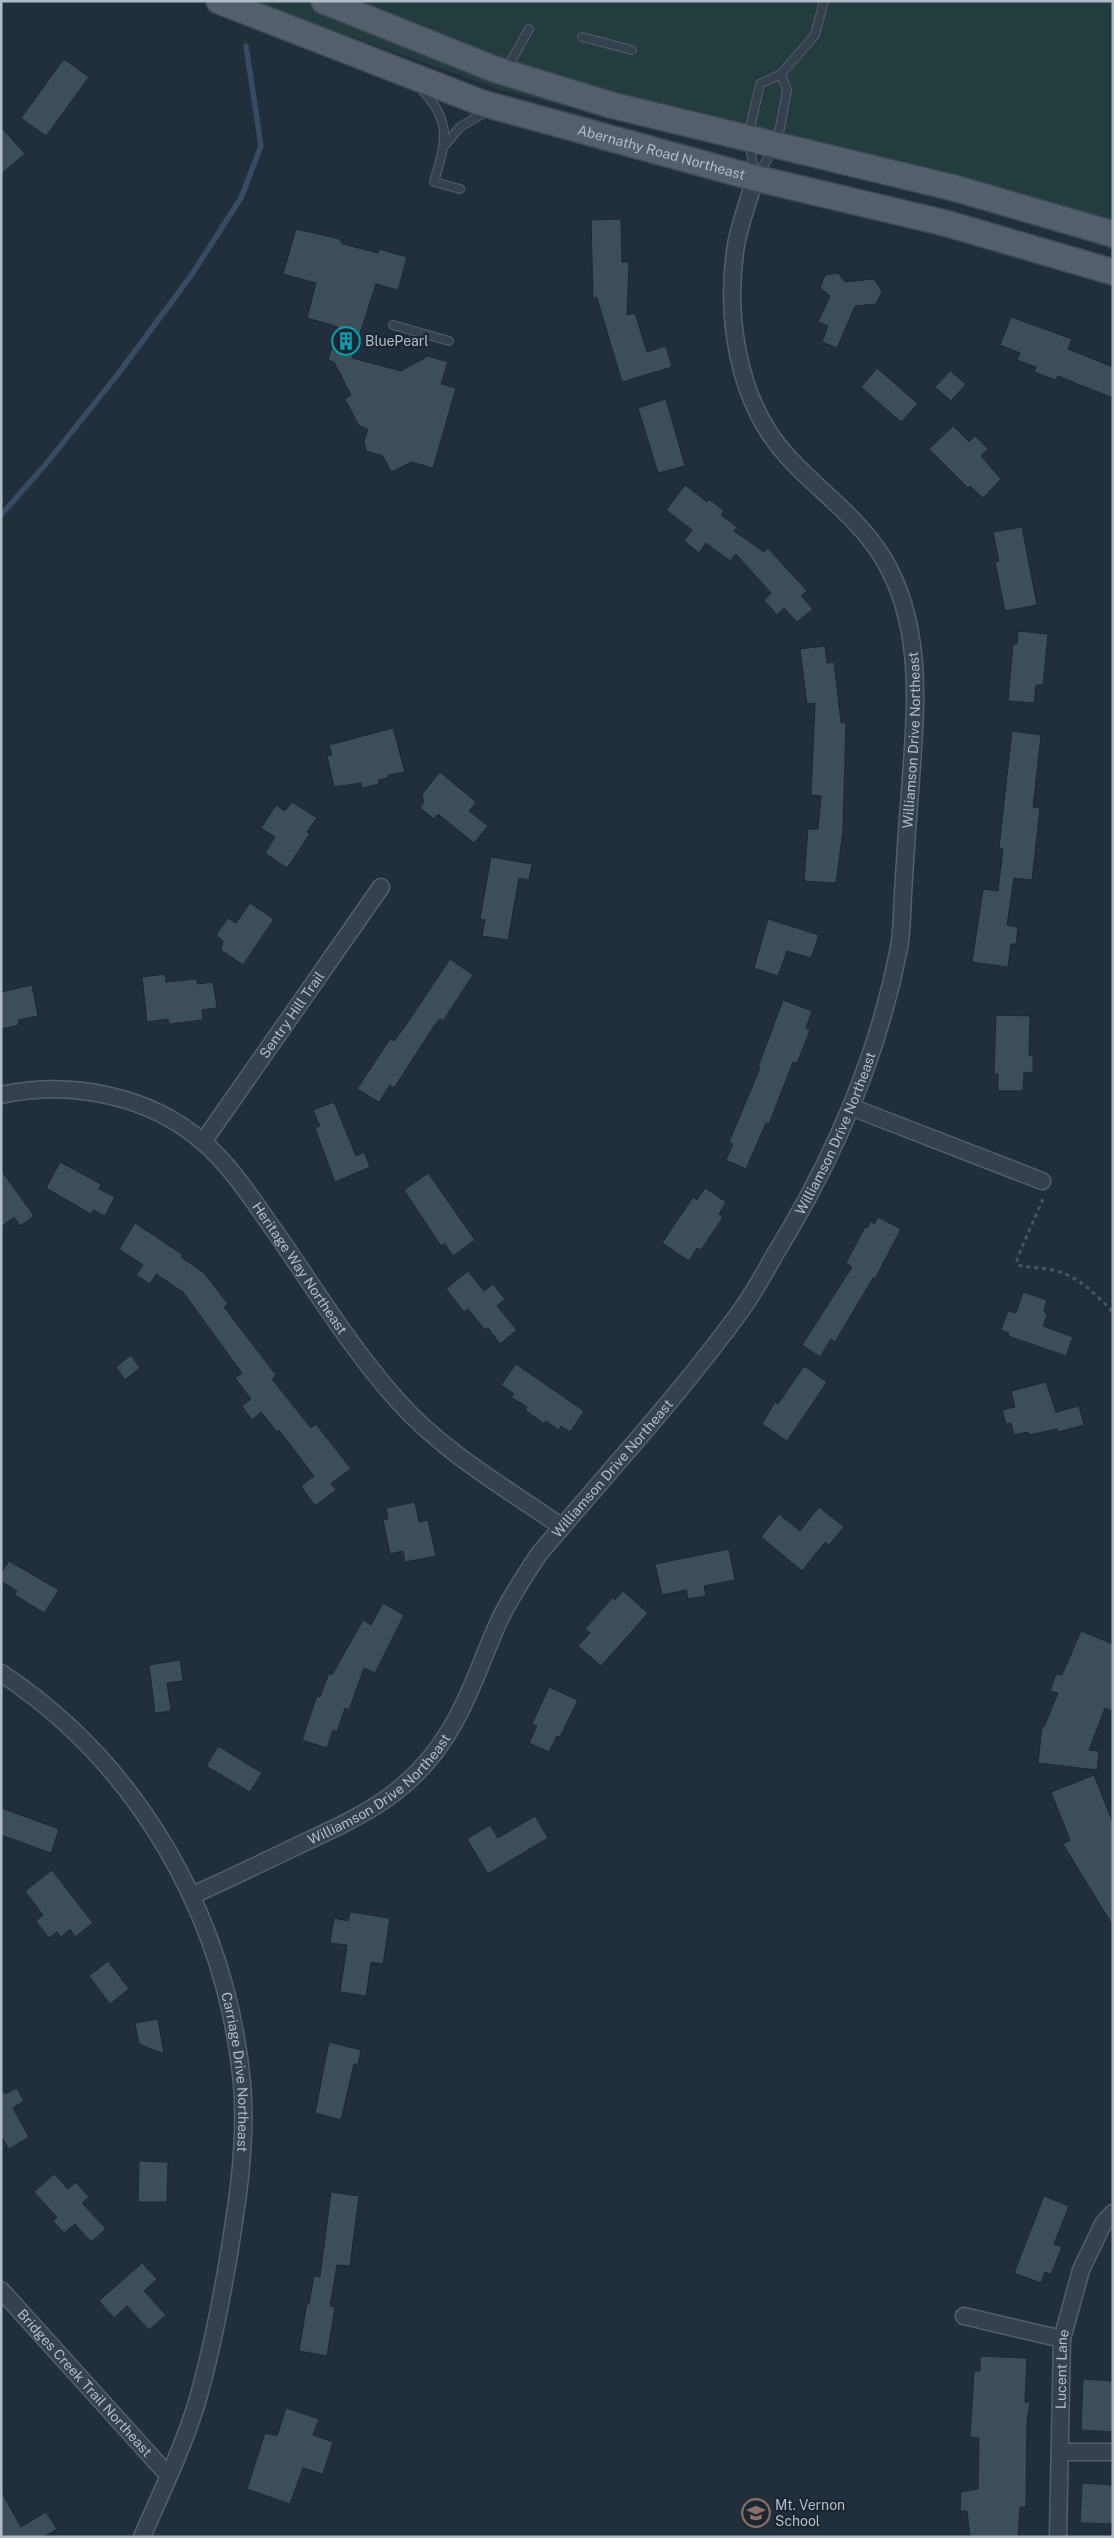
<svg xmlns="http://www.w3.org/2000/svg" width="1114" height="2538" font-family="'Public Sans',sans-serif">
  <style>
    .green { fill: #233c3d }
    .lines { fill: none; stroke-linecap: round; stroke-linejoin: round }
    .stream { stroke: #354c64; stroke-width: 5.5 }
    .building { fill: #3d4e5b; stroke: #1d2833 }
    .service-casing { stroke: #535f6a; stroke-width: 10 }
    .minor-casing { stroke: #535f6a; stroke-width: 19 }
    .primary-casing { stroke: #3f4a55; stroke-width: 28 }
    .path { stroke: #41595a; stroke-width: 3; stroke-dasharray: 4 4; stroke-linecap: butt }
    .service { stroke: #35414c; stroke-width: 8 }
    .minor { stroke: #35414c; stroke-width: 16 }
    .primary { stroke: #53606c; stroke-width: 25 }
    .labels { text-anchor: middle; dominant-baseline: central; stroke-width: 4.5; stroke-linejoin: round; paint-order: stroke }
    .street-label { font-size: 14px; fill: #b0bcc8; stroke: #1b2631 }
    .poi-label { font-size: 14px; fill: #b0bcc8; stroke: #1b2631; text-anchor: start }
  </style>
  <rect width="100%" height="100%" fill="#212f3c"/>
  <path class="green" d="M 251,1 L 1113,1 L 1113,250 L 936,189 L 748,153 L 498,89 Z"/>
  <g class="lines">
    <path class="stream" d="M 1,515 L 46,464 L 118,374 L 190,277 L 241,198 L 261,146 L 246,46"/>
  </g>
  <path class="building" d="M 64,59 L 89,77 L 46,136 L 21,118 Z
    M 1,127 L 25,154 L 1,174 Z
    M 621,219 L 622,262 L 629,262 L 627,315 L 635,313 L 647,352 L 666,346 L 672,367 L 622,382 L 597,298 L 593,298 L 591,220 Z
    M 296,229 L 339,239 L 343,244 L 378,253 L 379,249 L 407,257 L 398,290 L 376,284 L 352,358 L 401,371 L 428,356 L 448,362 L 441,384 L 456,388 L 433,468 L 412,462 L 391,472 L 383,456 L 366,451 L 364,441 L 368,429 L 359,426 L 345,399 L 351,395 L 334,362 L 328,360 L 338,327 L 307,318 L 316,283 L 283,274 Z
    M 838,273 L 845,282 L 874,279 L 882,291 L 876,304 L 855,306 L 837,348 L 822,342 L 828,326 L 818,322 L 830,296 L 820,288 L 825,275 Z
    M 1011,317 L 1072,339 L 1068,349 L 1113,367 L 1113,398 L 1058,376 L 1056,380 L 1034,372 L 1036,367 L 1017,360 L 1020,353 L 1000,345 Z
    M 877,368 L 918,404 L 901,422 L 861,387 Z
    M 950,371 L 966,384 L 951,401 L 935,387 Z
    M 666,399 L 685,466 L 658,473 L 638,408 Z
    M 953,426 L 969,442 L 975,436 L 988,449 L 981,456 L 1001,479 L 983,498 L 970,486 L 968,488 L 929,449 Z
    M 685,485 L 707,502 L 709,499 L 724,511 L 721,515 L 737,527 L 734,531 L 764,552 L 768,548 L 807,591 L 801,596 L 813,609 L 797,622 L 784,608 L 777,615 L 764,600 L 771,593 L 736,554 L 730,561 L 706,543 L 699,553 L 684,541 L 692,530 L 666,510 Z
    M 1022,527 L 1037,605 L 1005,611 L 995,562 L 999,561 L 993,532 Z
    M 1018,631 L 1048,634 L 1043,685 L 1036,685 L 1034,703 L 1008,701 L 1013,644 L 1017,644 Z
    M 825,646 L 827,663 L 834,662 L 841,723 L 846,723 L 843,830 L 836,883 L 804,881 L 808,829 L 818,829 L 821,796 L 811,795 L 815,703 L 807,704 L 800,649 Z
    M 393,728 L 405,772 L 388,775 L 388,778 L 378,780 L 379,784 L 362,788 L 361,783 L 334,787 L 327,756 L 332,755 L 329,745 Z
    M 1012,731 L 1041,735 L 1033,807 L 1040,808 L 1032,880 L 1014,878 L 1007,925 L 1018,927 L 1016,944 L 1011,944 L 1008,967 L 972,962 L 983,889 L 998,891 L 1003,849 L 999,848 Z
    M 440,772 L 476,802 L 469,811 L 488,826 L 474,843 L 438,814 L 434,819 L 420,808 L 424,802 L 422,794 Z
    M 292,802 L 317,818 L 307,832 L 310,834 L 287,868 L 265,853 L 275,837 L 261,828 L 276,805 L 285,811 Z
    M 491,857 L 532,864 L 529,880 L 519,878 L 508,940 L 482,936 L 485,920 L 480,919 Z
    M 250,903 L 274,919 L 243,965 L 221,950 L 223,941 L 216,935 L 228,918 L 236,923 Z
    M 768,919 L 819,935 L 811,958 L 787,951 L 778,976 L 754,968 Z
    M 450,959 L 473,975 L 443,1021 L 440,1019 L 434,1026 L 394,1088 L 390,1085 L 379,1102 L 357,1089 L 390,1039 L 394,1041 L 404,1028 Z
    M 165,974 L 166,982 L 197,979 L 197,984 L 213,982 L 217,1008 L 202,1010 L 203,1020 L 169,1024 L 168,1019 L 147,1022 L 142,977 Z
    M 32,985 L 38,1016 L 18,1020 L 19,1025 L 1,1029 L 1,992 Z
    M 783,1000 L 812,1011 L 806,1028 L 810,1030 L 797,1063 L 793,1062 L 769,1124 L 766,1123 L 746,1169 L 726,1160 L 733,1144 L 729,1142 L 760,1068 L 758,1067 Z
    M 996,1015 L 1030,1016 L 1029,1056 L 1033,1055 L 1033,1073 L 1024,1072 L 1023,1091 L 998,1091 L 998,1074 L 994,1074 Z
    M 334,1102 L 356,1156 L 364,1152 L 370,1167 L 335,1182 L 315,1128 L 320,1126 L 313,1110 Z
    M 60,1162 L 101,1184 L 99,1189 L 115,1197 L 105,1216 L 93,1210 L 91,1214 L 46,1188 Z
    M 1,1170 L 34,1216 L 20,1226 L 14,1217 L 1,1227 Z
    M 428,1173 L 475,1240 L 453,1256 L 445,1244 L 441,1246 L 404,1190 Z
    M 705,1188 L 726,1202 L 719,1214 L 723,1217 L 701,1250 L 697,1248 L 689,1261 L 662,1243 L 693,1197 L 697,1200 Z
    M 878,1217 L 901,1229 L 875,1279 L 873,1278 L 835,1342 L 831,1339 L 820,1357 L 802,1345 L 852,1267 L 846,1263 L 865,1227 L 867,1228 L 871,1221 L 874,1224 Z
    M 135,1223 L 183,1255 L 181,1257 L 204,1273 L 228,1304 L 224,1307 L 276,1375 L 272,1379 L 311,1428 L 316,1424 L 351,1469 L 331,1483 L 336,1490 L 315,1506 L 301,1486 L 314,1476 L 279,1430 L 277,1432 L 261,1412 L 252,1420 L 242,1406 L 251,1399 L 235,1378 L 242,1373 L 183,1292 L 156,1274 L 150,1284 L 136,1275 L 143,1265 L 119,1249 Z
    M 468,1271 L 484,1291 L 493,1284 L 505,1299 L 497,1306 L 517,1330 L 500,1344 L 488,1328 L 485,1330 L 468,1309 L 464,1312 L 446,1289 Z
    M 1023,1292 L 1047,1300 L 1044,1310 L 1047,1315 L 1043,1326 L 1073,1337 L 1066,1356 L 1008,1336 L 1009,1333 L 1001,1330 L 1008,1311 L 1016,1313 Z
    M 131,1355 L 140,1368 L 125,1380 L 116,1367 Z
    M 516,1364 L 584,1411 L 570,1432 L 561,1426 L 559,1430 L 546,1421 L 544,1424 L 525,1410 L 527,1407 L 511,1397 L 514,1394 L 501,1385 Z
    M 804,1366 L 827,1382 L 787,1441 L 762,1424 L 775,1402 L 778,1404 Z
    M 1046,1382 L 1056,1412 L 1079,1406 L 1084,1425 L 1058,1432 L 1057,1429 L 1029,1435 L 1028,1432 L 1014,1435 L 1011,1423 L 1006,1424 L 1002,1410 L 1015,1407 L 1011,1391 Z
    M 415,1502 L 419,1522 L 428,1520 L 436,1556 L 405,1562 L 403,1551 L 390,1554 L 383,1520 L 388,1519 L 386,1508 Z
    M 819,1507 L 844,1527 L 829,1545 L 825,1542 L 802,1571 L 761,1537 L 779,1514 L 800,1531 Z
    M 729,1549 L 735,1580 L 704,1586 L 706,1596 L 688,1599 L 686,1590 L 662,1595 L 655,1564 Z
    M 9,1561 L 59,1590 L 44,1613 L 15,1595 L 17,1591 L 1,1581 L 1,1573 Z
    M 623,1591 L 648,1613 L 601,1666 L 578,1646 L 590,1633 L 585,1629 L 613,1597 L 615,1600 Z
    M 383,1603 L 404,1615 L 375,1673 L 364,1668 L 349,1710 L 345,1708 L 337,1732 L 333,1730 L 327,1748 L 302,1740 L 317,1696 L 320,1697 L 329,1673 L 332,1675 L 363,1620 L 371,1625 Z
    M 1081,1631 L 1113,1644 L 1113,1711 L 1105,1708 L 1089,1750 L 1099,1751 L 1097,1770 L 1038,1763 L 1042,1726 L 1044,1727 L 1058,1693 L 1050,1691 L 1056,1674 L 1062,1675 Z
    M 180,1660 L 183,1681 L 167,1683 L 171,1711 L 155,1713 L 149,1665 Z
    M 549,1687 L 578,1700 L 560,1737 L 557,1736 L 549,1752 L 529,1743 L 537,1726 L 532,1724 Z
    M 218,1746 L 262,1773 L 250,1792 L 206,1766 Z
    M 1094,1775 L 1113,1823 L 1113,1926 L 1063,1844 L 1070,1840 L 1051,1792 Z
    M 1,1808 L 59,1829 L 51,1853 L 1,1835 Z
    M 535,1816 L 548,1838 L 488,1874 L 467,1839 L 490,1825 L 498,1838 Z
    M 52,1870 L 93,1923 L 75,1937 L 70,1929 L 61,1937 L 57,1932 L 49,1938 L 36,1921 L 43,1915 L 25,1891 Z
    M 350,1912 L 390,1918 L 383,1964 L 371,1962 L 366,1996 L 340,1992 L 347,1945 L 330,1943 L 334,1918 L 348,1921 Z
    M 108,1961 L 129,1989 L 110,2004 L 89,1976 Z
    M 158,2019 L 164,2054 L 139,2044 L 135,2023 Z
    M 329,2042 L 361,2050 L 358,2064 L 354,2064 L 341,2120 L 315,2113 Z
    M 17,2088 L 24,2101 L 13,2108 L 29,2137 L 9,2149 L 1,2136 L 1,2089 L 5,2094 Z
    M 139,2161 L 168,2162 L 167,2202 L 138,2202 Z
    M 54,2174 L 68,2189 L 76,2182 L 89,2197 L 82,2203 L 106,2229 L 91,2242 L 75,2224 L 64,2233 L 53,2221 L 57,2217 L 34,2192 Z
    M 331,2192 L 359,2196 L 350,2266 L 337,2265 L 330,2306 L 335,2307 L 327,2356 L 299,2351 L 307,2303 L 309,2304 L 314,2276 L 320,2277 Z
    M 1044,2196 L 1069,2206 L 1054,2244 L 1062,2247 L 1051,2274 L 1045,2272 L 1041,2283 L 1014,2273 Z
    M 142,2263 L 157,2279 L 144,2291 L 166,2315 L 149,2330 L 127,2306 L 114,2318 L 99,2301 Z
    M 980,2356 L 1027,2358 L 1025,2402 L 1030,2402 L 1027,2422 L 1026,2507 L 1020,2507 L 1018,2537 L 970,2537 L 967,2511 L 960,2511 L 961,2492 L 978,2489 L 979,2438 L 970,2437 L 974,2371 L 980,2371 Z
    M 1083,2379 L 1113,2381 L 1113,2432 L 1081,2430 Z
    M 286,2408 L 319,2419 L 313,2435 L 333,2442 L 323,2474 L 303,2468 L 290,2504 L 247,2489 L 265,2433 L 277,2436 Z
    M 1082,2483 L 1113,2485 L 1113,2524 L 1080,2523 Z
    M 1,2491 L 21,2527 L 46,2512 L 57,2529 L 44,2537 L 1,2537 Z"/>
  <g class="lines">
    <defs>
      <path id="service" d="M 582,37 L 632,50
        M 506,70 L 529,29
        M 420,88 C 453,121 446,141 434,182 L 460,189
        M 445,145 L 460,127 L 487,111
        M 755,174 L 748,137 L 760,84 L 781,74 L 815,35 L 824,1
        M 758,174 L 777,144 L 787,90 L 781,74
        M 393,325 L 449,341"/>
      <g id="minor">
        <path id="s1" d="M 1,1095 C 70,1080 149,1095 203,1142 C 232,1167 252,1199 274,1230 C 314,1287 351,1349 398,1401 C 443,1452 506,1488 562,1527"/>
        <path d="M 851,1107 L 1042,1181"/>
        <path id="s2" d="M 203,1142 L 381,887"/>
        <path id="s3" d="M 1,1673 C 140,1765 226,1918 242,2083 C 247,2145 237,2206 227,2266 C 219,2312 210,2357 197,2402 C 183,2448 161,2493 142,2537"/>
        <path id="s4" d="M 193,1895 C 228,1879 264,1862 299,1845 C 366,1814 416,1791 454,1723 C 473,1690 484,1653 500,1619 C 511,1596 525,1575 539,1554 C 607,1473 680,1395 742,1309 C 754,1292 764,1274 774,1256 C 832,1162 878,1057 899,948 C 902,931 902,912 903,894 C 905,861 907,827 910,793 C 915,715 926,629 883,558 C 859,518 819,491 788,457 C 737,402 725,316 736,245 C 740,223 749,200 755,178"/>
        <path id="s5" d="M 1,2290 L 168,2475"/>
        <path d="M 964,2316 L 1062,2339"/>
        <path d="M 1060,2452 L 1113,2452"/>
        <path id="s6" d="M 1058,2537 L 1062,2339 L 1081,2270 L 1103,2224 L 1113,2213"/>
      </g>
      <g id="primary">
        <path id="s7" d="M 219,1 L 482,103 L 755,178 L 945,223 L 1113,272"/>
        <path d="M 324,1 L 494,69 L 611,105 L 954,188 L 1113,234"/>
      </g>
    </defs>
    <use href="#service" class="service-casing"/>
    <use href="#minor" class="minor-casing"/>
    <use href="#primary" class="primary-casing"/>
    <path class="path" d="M 1043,1199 L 1017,1259 L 1018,1265 C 1029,1268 1041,1267 1053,1270 C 1079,1276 1095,1294 1113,1312"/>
    <use href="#service" class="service"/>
    <use href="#minor" class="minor"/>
    <use href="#primary" class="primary"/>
  </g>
  <defs>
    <symbol id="building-ring" viewBox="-11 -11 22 22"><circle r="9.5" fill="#1b2631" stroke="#0f9aa8" stroke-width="1.5"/><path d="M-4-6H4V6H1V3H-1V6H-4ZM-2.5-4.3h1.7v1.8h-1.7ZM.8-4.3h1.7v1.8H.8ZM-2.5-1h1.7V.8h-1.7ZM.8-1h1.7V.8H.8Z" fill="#0f9aa8"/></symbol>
    <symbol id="school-ring" viewBox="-11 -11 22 22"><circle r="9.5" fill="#1b2631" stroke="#8d6e63" stroke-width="1.5"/><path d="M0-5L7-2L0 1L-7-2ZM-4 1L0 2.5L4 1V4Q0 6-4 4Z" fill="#8d6e63"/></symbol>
  </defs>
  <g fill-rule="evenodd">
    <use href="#building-ring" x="330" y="325" width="32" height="32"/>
    <use href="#school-ring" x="740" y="2497" width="32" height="32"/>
  </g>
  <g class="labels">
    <g class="street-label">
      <text stroke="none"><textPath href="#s7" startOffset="468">Abernathy Road Northeast</textPath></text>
      <text stroke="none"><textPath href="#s4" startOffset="1431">Williamson Drive Northeast</textPath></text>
      <text stroke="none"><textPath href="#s2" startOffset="155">Sentry Hill Trail</textPath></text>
      <text stroke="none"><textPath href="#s4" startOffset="1026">Williamson Drive Northeast</textPath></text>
      <text stroke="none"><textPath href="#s1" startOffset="374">Heritage Way Northeast</textPath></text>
      <text stroke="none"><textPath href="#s4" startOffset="621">Williamson Drive Northeast</textPath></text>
      <text stroke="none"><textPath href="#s4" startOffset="216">Williamson Drive Northeast</textPath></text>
      <text stroke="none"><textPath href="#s3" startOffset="480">Carriage Drive Northeast</textPath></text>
      <text stroke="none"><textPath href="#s6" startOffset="168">Lucent Lane</textPath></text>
      <text stroke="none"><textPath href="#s5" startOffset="125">Bridges Creek Trail Northeast</textPath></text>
    </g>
    <g class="poi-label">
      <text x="365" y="341">BluePearl</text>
      <text x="775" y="2505">Mt. Vernon<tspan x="775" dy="16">School</tspan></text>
    </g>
  </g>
  <rect width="1114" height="2538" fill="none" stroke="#b0bcc8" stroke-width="5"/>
</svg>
